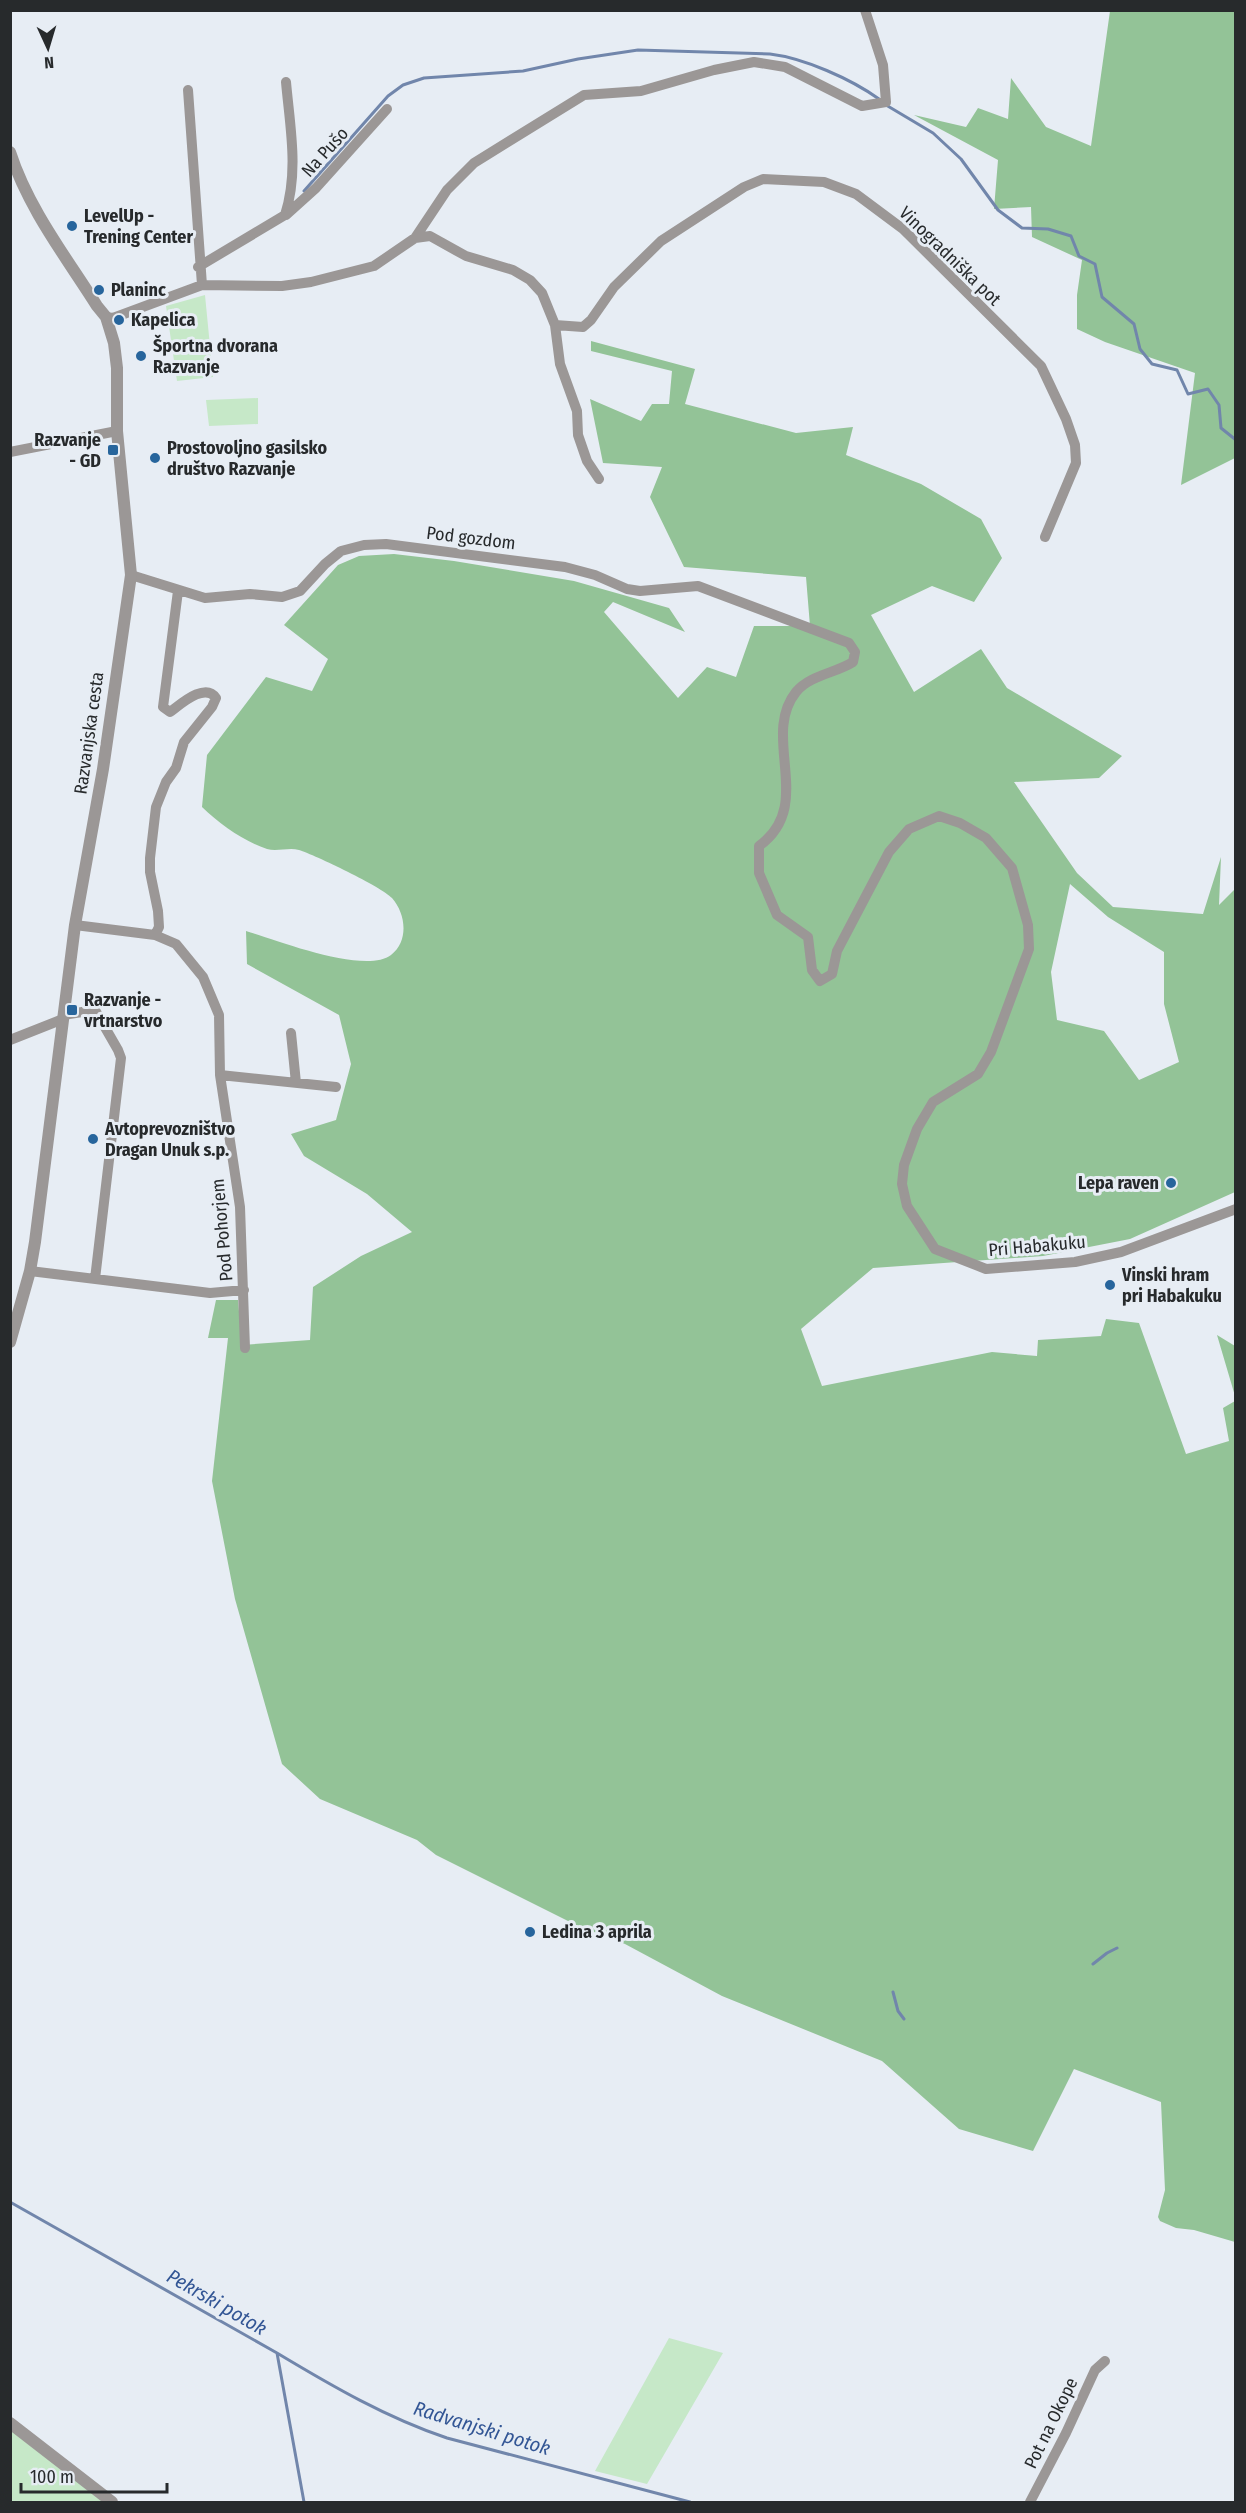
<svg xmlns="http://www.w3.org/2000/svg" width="1246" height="2513" font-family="'Fira Sans Condensed',sans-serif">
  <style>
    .green { fill: #c6e8c8 }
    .forest { fill: #93c397; fill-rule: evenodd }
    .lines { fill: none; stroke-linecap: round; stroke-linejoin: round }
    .stream { stroke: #7186ab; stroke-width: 3 }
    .minor { stroke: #9b9796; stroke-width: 10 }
    .tertiary { stroke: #9b9796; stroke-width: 12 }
    .poi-dot { fill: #27659c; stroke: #e7edf4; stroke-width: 2 }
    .labels { text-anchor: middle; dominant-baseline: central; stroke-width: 6; stroke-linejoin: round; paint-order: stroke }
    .street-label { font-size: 18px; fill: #272a2c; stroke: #e7edf4 }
    .poi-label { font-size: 18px; font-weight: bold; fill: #272a2c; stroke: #e7edf4; text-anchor: start }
    .water-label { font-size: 20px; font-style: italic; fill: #335695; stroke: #e7edf4 }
  </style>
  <rect width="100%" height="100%" fill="#e7edf4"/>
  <path class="green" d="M 205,295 L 213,377 L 177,381 L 166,306 Z
    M 258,398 L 258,424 L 209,426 L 206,400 Z
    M 669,2338 L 723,2353 L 647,2484 L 595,2471 Z
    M 10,2430 L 103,2502 L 11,2502 Z"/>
  <path class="forest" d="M 1110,11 L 1235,11 L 1235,458 L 1181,485 L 1195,373 L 1105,342 L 1077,329 L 1077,295 L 1082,260 L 1032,237 L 1031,207 L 994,209 L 998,160 L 914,115 L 966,127 L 978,108 L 1008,119 L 1011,78 L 1046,127 L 1091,146 Z
    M 591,341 L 695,369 L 685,404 L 796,433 L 853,427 L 846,455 L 921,484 L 981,519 L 1002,558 L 974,602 L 932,586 L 871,615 L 914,692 L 981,649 L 1007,688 L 1122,756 L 1099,778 L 1014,782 L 1077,873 L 1113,907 L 1203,914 L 1221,857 L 1219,905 L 1236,888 L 1235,1192 L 1130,1239 L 1043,1256 L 873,1268 L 801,1329 L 822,1386 L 992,1352 L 1037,1356 L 1038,1340 L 1101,1336 L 1106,1319 L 1139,1323 L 1186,1454 L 1229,1441 L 1223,1408 L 1235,1401 L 1235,2242 L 1194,2230 L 1176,2228 L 1160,2221 L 1158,2217 L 1165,2190 L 1161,2102 L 1074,2069 L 1033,2151 L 959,2129 L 882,2061 L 722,1996 L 625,1944 L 576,1925 L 436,1855 L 417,1840 L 320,1799 L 282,1764 L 235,1599 L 212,1481 L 228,1338 L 208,1338 L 216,1300 L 238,1300 L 242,1345 L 310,1340 L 313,1287 L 361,1256 L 412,1232 L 367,1194 L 304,1156 L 291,1134 L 336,1120 L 351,1064 L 339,1015 L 247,964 L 246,931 C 276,940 365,975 391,955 C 409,941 406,914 392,898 C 382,887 315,855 299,850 C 289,847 277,852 267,849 C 243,841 220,824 202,807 L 207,755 L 266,677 L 312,691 L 328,659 L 284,625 L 338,565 L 359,556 L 394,554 L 454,561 L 574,581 L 669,608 L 685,632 L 613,602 L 604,612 L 678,698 L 707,667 L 736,677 L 754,626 L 810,626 L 806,577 L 684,567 L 650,497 L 662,467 L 603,463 L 590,399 L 641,421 L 652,404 L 669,404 L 672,371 L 591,351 ZM 1070,884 L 1108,917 L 1164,952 L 1164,1004 L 1179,1062 L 1139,1080 L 1104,1031 L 1057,1020 L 1051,972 Z
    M 1217,1335 L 1235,1346 L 1235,1396 Z"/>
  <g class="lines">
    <path class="stream" d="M 886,105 L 933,133 L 961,159 L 998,210 L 1022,228 L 1048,229 L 1071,236 L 1079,256 L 1095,264 L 1102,297 L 1134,324 L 1140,349 L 1152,364 L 1177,370 L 1188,394 L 1208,389 L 1219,405 L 1221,428 L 1236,440
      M 304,191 L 388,96 L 403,85 L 424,78 L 523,71 L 578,59 L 638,50 L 770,54 C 804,58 851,79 879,99
      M 1093,1964 L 1107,1953 L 1117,1948
      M 893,1992 L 898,2011 L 904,2019
      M 10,2202 L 277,2353 L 304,2502
      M 277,2353 C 332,2386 387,2418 447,2438 L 690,2502"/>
    <path class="minor" d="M 188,90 L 202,285
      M 286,215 L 316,188 L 387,109
      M 415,238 L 430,236 L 466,256 L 513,270 L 530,280 L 542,293 L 555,325 L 583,327 L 591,320 L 614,287 L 661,241 L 744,187 L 763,179 L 824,182 L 856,194 L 903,229 L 1041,366 L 1066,419 L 1075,445 L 1076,463 L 1045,537
      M 198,267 L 285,215 C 299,171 290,127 286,82
      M 106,317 L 113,318 L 202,285 L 282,286 L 311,282 L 374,266 L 415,238 L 447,190 L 474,163 L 584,95 L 641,91 L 714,70 L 754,62 L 785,67 L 862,106 L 886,102 L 883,65 L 865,10
      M 555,325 L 560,364 L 577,411 L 578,435 L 587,461 L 599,479
      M 10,452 L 117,431
      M 131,575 L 205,598 L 250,594 L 282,597 L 300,591 L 325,564 L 341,551 L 364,545 L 386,544 L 565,567 L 595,575 L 627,589 L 640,591 L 698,586 L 849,643 L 855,652 L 853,662 C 836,673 810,675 796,692 C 760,737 816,805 759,846 L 759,873 L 777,915 L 808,937 L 812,970 L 820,981 L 832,974 L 837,951 L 889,852 L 909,829 L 939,816 L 960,823 L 986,838 L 1012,868 L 1028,925 L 1029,949 L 991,1052 L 978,1074 L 933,1102 L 917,1129 L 904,1165 L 902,1184 L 907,1206 L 935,1249 L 986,1269 L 1075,1262 L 1121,1252 L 1236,1209
      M 75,925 L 155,935 L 176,944 L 203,977 L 219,1015 L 220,1075 L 240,1207 L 245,1348
      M 155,935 L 159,927 L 158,911 L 150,872 L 150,858 L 156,807 L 166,782 L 176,768 L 184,742 L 212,707 L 216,698 C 205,682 181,704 170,712 L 163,707 L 178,591
      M 63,1015 L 95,1010 L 118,1050 L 121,1058 L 95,1279
      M 291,1033 L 296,1083
      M 10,1040 L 63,1019
      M 220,1075 L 336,1087
      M 30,1271 L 210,1293 L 244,1290
      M 1030,2502 L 1066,2433 L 1095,2370 L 1105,2361"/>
    <path class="tertiary" d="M 10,152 C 28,208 66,257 97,306 L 106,317 L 114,343 L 117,368 L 117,431 L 131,575 L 103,769 L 75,925 L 35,1242 L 30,1271 L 10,1342
      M 10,2423 L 112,2502"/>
  </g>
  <g class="poi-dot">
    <circle cx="72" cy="226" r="6"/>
    <circle cx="99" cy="290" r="6"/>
    <circle cx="119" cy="320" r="6"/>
    <circle cx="141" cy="356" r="6"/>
    <rect x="107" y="444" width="12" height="12" rx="3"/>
    <circle cx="155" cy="458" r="6"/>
    <rect x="66" y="1004" width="12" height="12" rx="3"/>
    <circle cx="93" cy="1139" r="6"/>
    <circle cx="1171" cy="1183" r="6"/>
    <circle cx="1110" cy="1285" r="6"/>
    <circle cx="530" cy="1932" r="6"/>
  </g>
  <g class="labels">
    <g class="street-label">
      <text transform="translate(325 152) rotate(-48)">Na Pušo</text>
      <text transform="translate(950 256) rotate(44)">Vinogradniška pot</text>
      <text transform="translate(471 538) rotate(7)">Pod gozdom</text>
      <text transform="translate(89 733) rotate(-82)">Razvanjska cesta</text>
      <text transform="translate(222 1230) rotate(-95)">Pod Pohorjem</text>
      <text transform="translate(1037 1246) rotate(-5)">Pri Habakuku</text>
      <text transform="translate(1051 2423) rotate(-64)">Pot na Okope</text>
    </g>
    <g class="poi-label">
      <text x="84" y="216">LevelUp -<tspan x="84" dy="21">Trening Center</tspan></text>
      <text x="111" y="290">Planinc</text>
      <text x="131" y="320">Kapelica</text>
      <text x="153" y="346">Športna dvorana<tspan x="153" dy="21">Razvanje</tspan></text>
      <text x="101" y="440" text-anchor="end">Razvanje<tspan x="101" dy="21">- GD</tspan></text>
      <text x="167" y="448">Prostovoljno gasilsko<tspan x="167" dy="21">društvo Razvanje</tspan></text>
      <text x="84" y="1000">Razvanje -<tspan x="84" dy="21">vrtnarstvo</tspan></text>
      <text x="105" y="1129">Avtoprevozništvo<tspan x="105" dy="21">Dragan Unuk s.p.</tspan></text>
      <text x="1159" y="1183" text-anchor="end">Lepa raven</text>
      <text x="1122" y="1275">Vinski hram<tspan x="1122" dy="21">pri Habakuku</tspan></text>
      <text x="542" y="1932">Ledina 3 aprila</text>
    </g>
    <g class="water-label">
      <text transform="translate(217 2302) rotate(30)">Pekrski potok</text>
      <text transform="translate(482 2428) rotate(17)">Radvanjski potok</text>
    </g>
  </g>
  <rect width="1246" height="2513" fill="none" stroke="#272a2c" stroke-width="24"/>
  <g transform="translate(48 48) rotate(176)" stroke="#e7edf4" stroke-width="4.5" paint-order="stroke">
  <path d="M0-4.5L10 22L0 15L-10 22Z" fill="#272a2c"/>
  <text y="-9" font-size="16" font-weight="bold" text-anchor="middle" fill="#272a2c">N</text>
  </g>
  <path d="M21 2483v9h146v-9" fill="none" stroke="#272a2c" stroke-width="3"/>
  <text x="30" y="2483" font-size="18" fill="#272a2c" stroke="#e7edf4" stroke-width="4.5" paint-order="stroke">100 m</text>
</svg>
